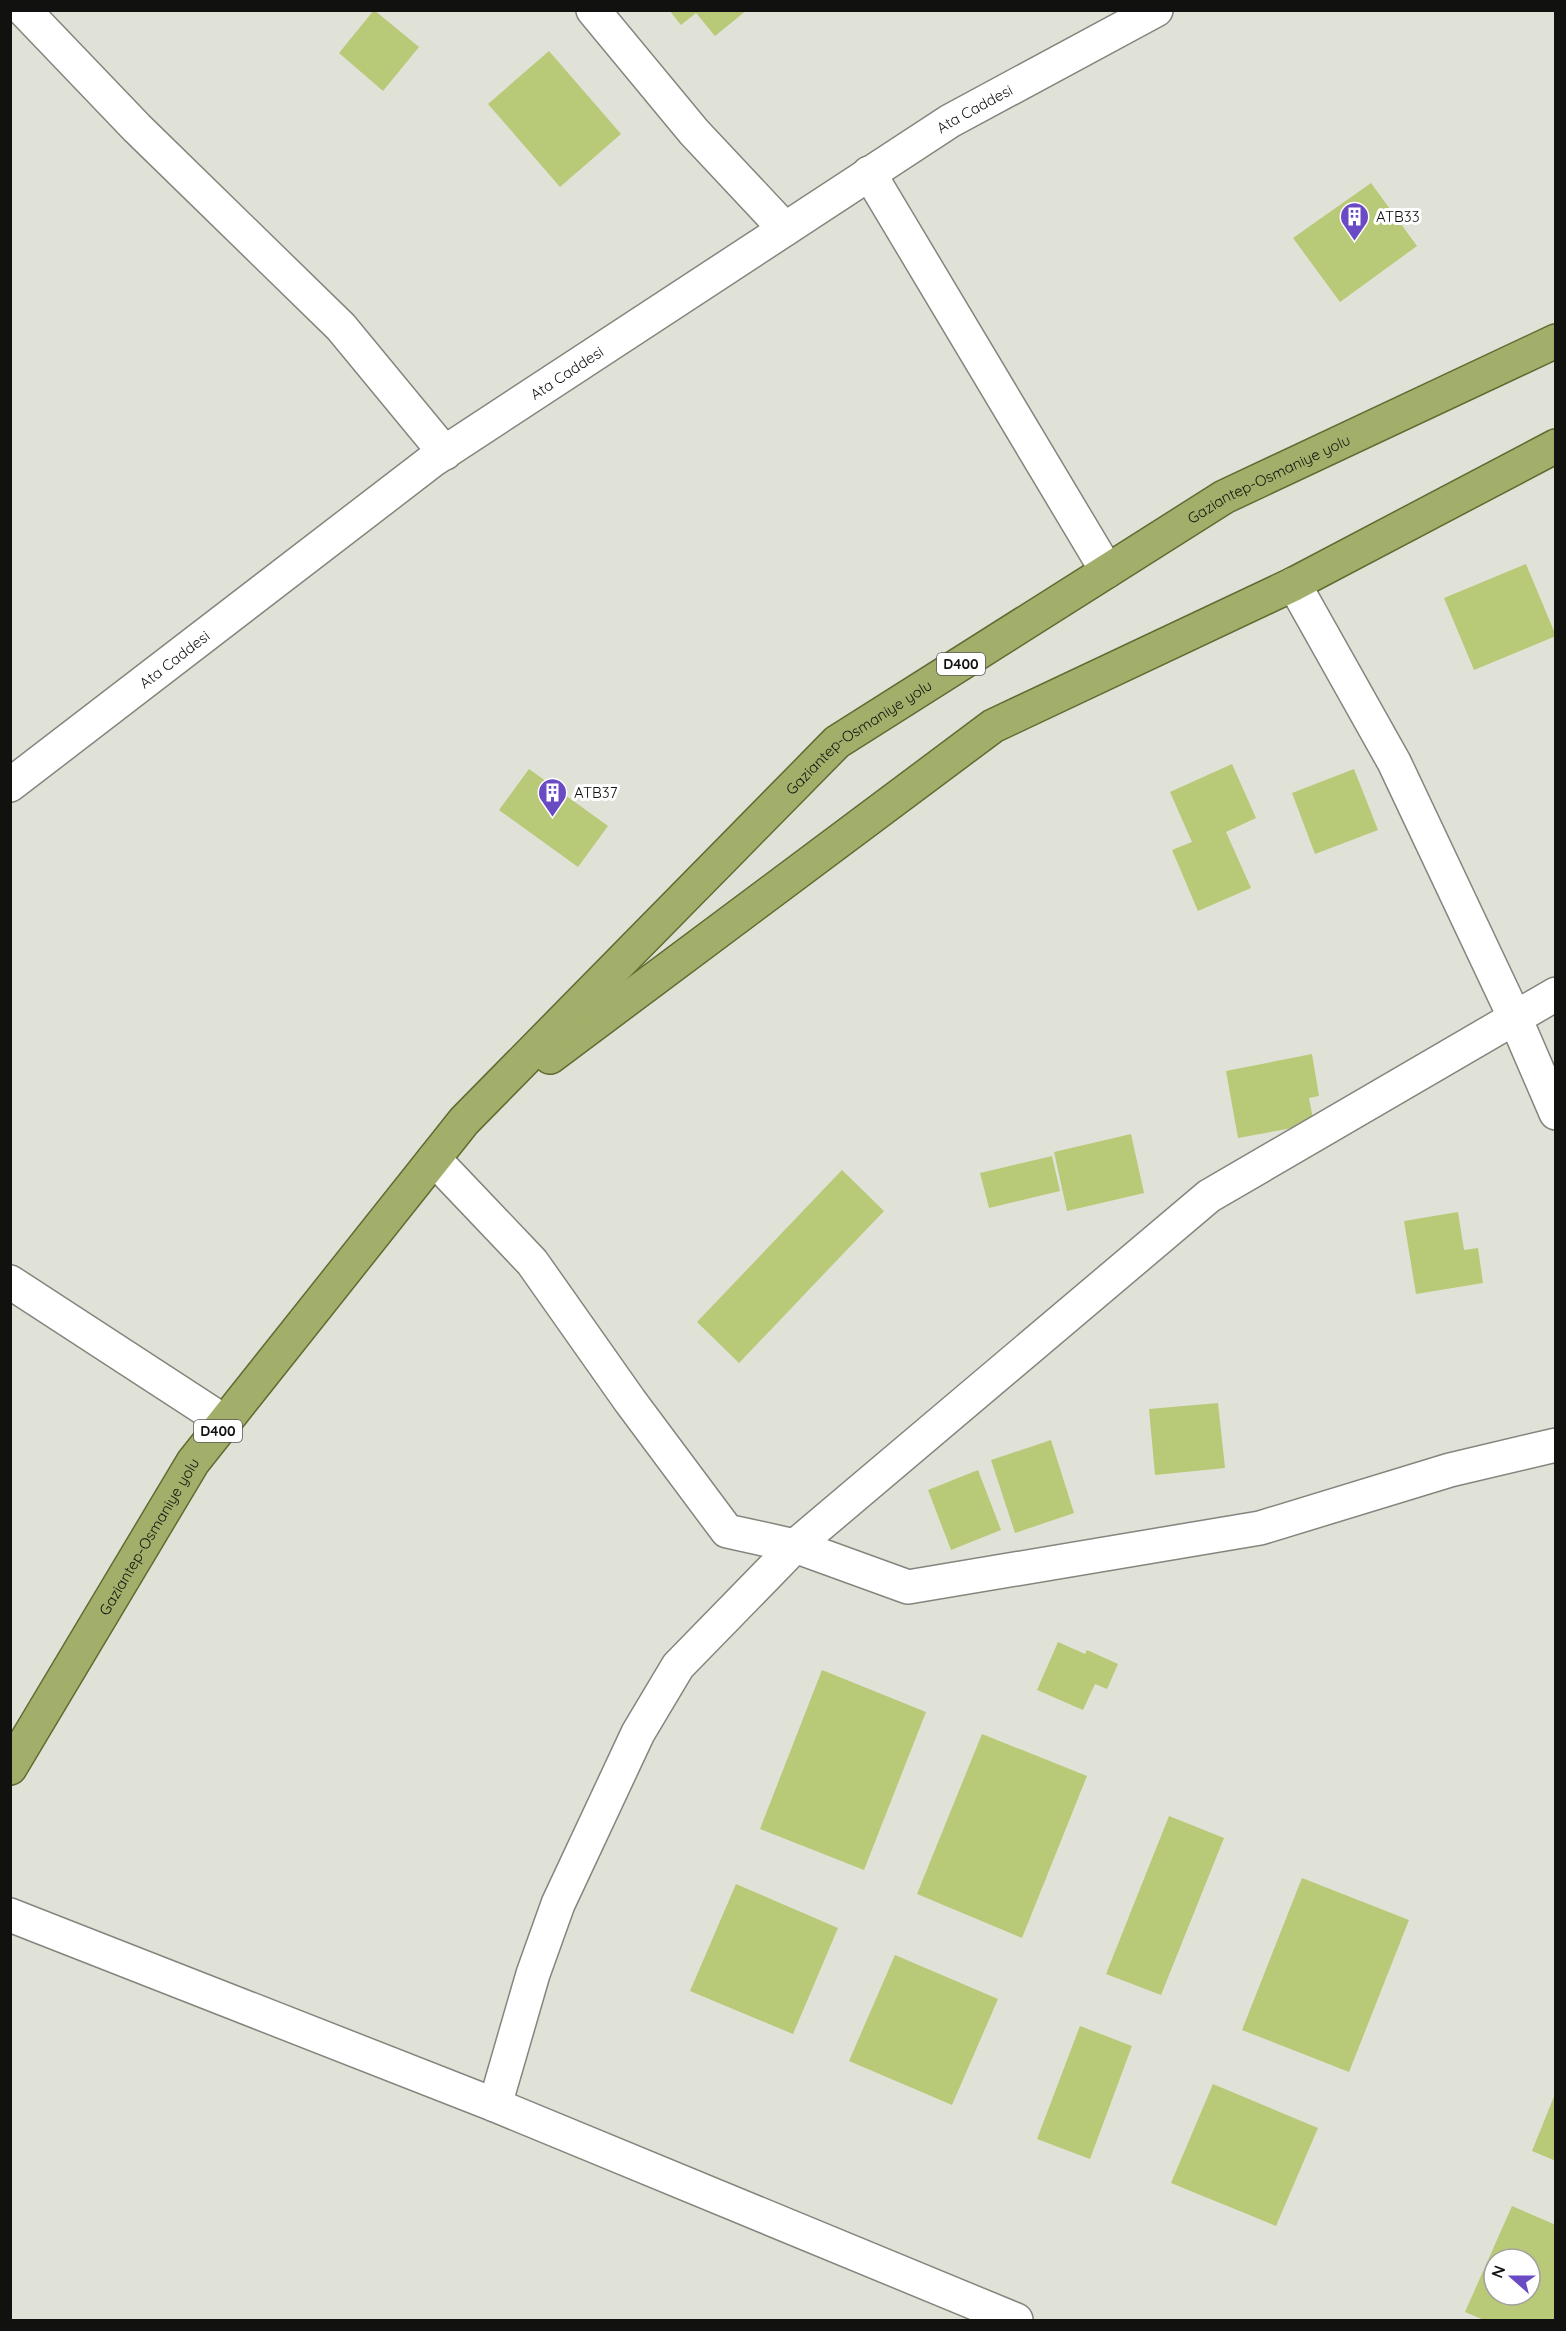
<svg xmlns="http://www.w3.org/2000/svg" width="1566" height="2331" font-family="Quicksand,sans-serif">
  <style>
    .building { fill: #b8c977; fill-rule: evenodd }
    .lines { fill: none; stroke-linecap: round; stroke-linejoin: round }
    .minor-casing { stroke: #83867d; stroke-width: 36 }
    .tertiary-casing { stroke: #83867d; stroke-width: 36 }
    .trunk-casing { stroke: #606b31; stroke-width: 36 }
    .minor { stroke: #fff; stroke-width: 33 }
    .tertiary { stroke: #fff; stroke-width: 33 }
    .trunk { stroke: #a2af6a; stroke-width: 33 }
    .labels { text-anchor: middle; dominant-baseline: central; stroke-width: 6; stroke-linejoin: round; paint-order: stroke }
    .shield { fill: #fff; stroke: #585957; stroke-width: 1.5 }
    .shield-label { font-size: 14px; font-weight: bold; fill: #11120f }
    .street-label { font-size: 15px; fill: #11120f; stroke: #fff }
    .poi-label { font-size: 15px; fill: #11120f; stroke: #fff; text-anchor: start }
  </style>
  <rect width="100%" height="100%" fill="#e0e2d8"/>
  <path class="building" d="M 374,10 L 419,47 L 383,91 L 339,53 Z
    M 669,10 L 747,10 L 715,36 L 696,13 L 681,25 Z
    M 549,51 L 621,134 L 560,187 L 488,104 Z
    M 1371,183 L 1417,246 L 1340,302 L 1293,238 Z
    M 1526,564 L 1556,636 L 1474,670 L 1444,598 Z
    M 1232,764 L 1256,818 L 1226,832 L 1251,888 L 1198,911 L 1172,850 L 1192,842 L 1170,792 Z
    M 529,769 L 608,826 L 578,867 L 499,810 Z
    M 1354,769 L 1378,830 L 1315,854 L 1292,793 Z
    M 1312,1054 L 1319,1096 L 1309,1098 L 1314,1124 L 1238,1138 L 1226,1071 Z
    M 1131,1134 L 1144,1193 L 1067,1211 L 1054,1152 Z
    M 1052,1156 L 1060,1191 L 989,1208 L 980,1173 Z
    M 842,1170 L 884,1211 L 739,1363 L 697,1322 Z
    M 1458,1212 L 1464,1250 L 1478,1248 L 1483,1283 L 1416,1294 L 1404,1221 Z
    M 1218,1403 L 1225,1468 L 1155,1475 L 1149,1409 Z
    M 1051,1440 L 1074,1513 L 1015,1533 L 991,1460 Z
    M 978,1470 L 1001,1530 L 951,1550 L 928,1490 Z
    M 1058,1642 L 1085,1654 L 1087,1650 L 1118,1664 L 1107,1689 L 1095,1684 L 1083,1710 L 1037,1690 Z
    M 822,1670 L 926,1712 L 864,1870 L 760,1829 Z
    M 982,1734 L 1087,1776 L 1022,1938 L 917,1894 Z
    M 1169,1816 L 1224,1838 L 1161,1995 L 1106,1974 Z
    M 1302,1878 L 1409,1920 L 1349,2072 L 1242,2030 Z
    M 736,1884 L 838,1928 L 793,2034 L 690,1991 Z
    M 895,1955 L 998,1999 L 952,2105 L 849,2061 Z
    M 1080,2026 L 1132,2046 L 1090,2159 L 1037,2139 Z
    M 1213,2084 L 1318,2128 L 1276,2226 L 1171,2183 Z
    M 1555,2094 L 1556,2094 L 1556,2161 L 1532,2151 Z
    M 1512,2206 L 1556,2225 L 1556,2320 L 1484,2320 L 1465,2312 ZM 1494,2259 L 1530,2259 L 1530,2295 L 1494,2295 Z"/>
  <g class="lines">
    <defs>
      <path id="minor" d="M 593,10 L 694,132 L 785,229
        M 1294,584 L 1394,762 L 1515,1018 L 1556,1113
        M 434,1159 L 532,1262 L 630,1401 L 727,1531 L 795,1546 L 908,1587 L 1260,1528 L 1450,1470 L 1556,1445
        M 10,1282 L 225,1422"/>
      <g id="tertiary">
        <path d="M 24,10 L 137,128 L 341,327 L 445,453"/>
        <path d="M 869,173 L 1107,571"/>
        <path id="s1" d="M 10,785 L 433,460 L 950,121 L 1156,10"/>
        <path d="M 10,1915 L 495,2105 L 1016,2320"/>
        <path d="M 495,2105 L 533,1974 L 558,1904 L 638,1733 L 678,1666 L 795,1546 L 1209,1196 L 1556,994"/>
      </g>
      <g id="trunk">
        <path d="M 550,1057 L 993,726 L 1294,584 L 1556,446"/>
        <path id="s2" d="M 10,1768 L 193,1462 L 464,1121 L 837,742 L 1224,497 L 1556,341"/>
      </g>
    </defs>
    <use href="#minor" class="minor-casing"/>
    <use href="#tertiary" class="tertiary-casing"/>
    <use href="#trunk" class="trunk-casing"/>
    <use href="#minor" class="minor"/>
    <use href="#tertiary" class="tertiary"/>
    <use href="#trunk" class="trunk"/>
  </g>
  <defs>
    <symbol id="building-pin" viewBox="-11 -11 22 30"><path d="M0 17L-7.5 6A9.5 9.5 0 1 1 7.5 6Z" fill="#6a4bc4" stroke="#fff"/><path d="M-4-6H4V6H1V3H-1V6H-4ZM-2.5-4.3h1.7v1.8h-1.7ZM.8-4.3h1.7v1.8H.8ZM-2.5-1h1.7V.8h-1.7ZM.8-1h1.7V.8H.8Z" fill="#fff"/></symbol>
  </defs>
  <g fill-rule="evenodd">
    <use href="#building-pin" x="1338" y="200" width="33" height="45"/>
    <use href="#building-pin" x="536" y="776" width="33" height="45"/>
  </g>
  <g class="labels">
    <g class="shield">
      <rect x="937" y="653" width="48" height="22" rx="4.5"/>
      <rect x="194" y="1420" width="48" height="22" rx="4.5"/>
    </g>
    <g class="shield-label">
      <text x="961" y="664">D400</text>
      <text x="218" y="1431">D400</text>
    </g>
    <g class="street-label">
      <text stroke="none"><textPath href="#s1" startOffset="1179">Ata Caddesi</textPath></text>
      <text stroke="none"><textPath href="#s1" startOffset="693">Ata Caddesi</textPath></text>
      <text stroke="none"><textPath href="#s2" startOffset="1830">Gaziantep-Osmaniye yolu</textPath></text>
      <text stroke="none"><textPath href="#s1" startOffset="207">Ata Caddesi</textPath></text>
      <text stroke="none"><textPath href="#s2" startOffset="1344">Gaziantep-Osmaniye yolu</textPath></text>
      <text stroke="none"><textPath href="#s2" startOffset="270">Gaziantep-Osmaniye yolu</textPath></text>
    </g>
    <g class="poi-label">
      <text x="1376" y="216">ATB33</text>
      <text x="574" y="792">ATB37</text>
    </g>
  </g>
  <rect width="1566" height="2331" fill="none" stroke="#11120f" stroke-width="24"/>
  <g transform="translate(1512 2277) rotate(291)"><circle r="28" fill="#ffffff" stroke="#a0a09f" stroke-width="1.5"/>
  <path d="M0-4.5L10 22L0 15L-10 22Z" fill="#6a4bc4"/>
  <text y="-9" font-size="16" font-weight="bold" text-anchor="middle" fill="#11120f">N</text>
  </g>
</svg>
